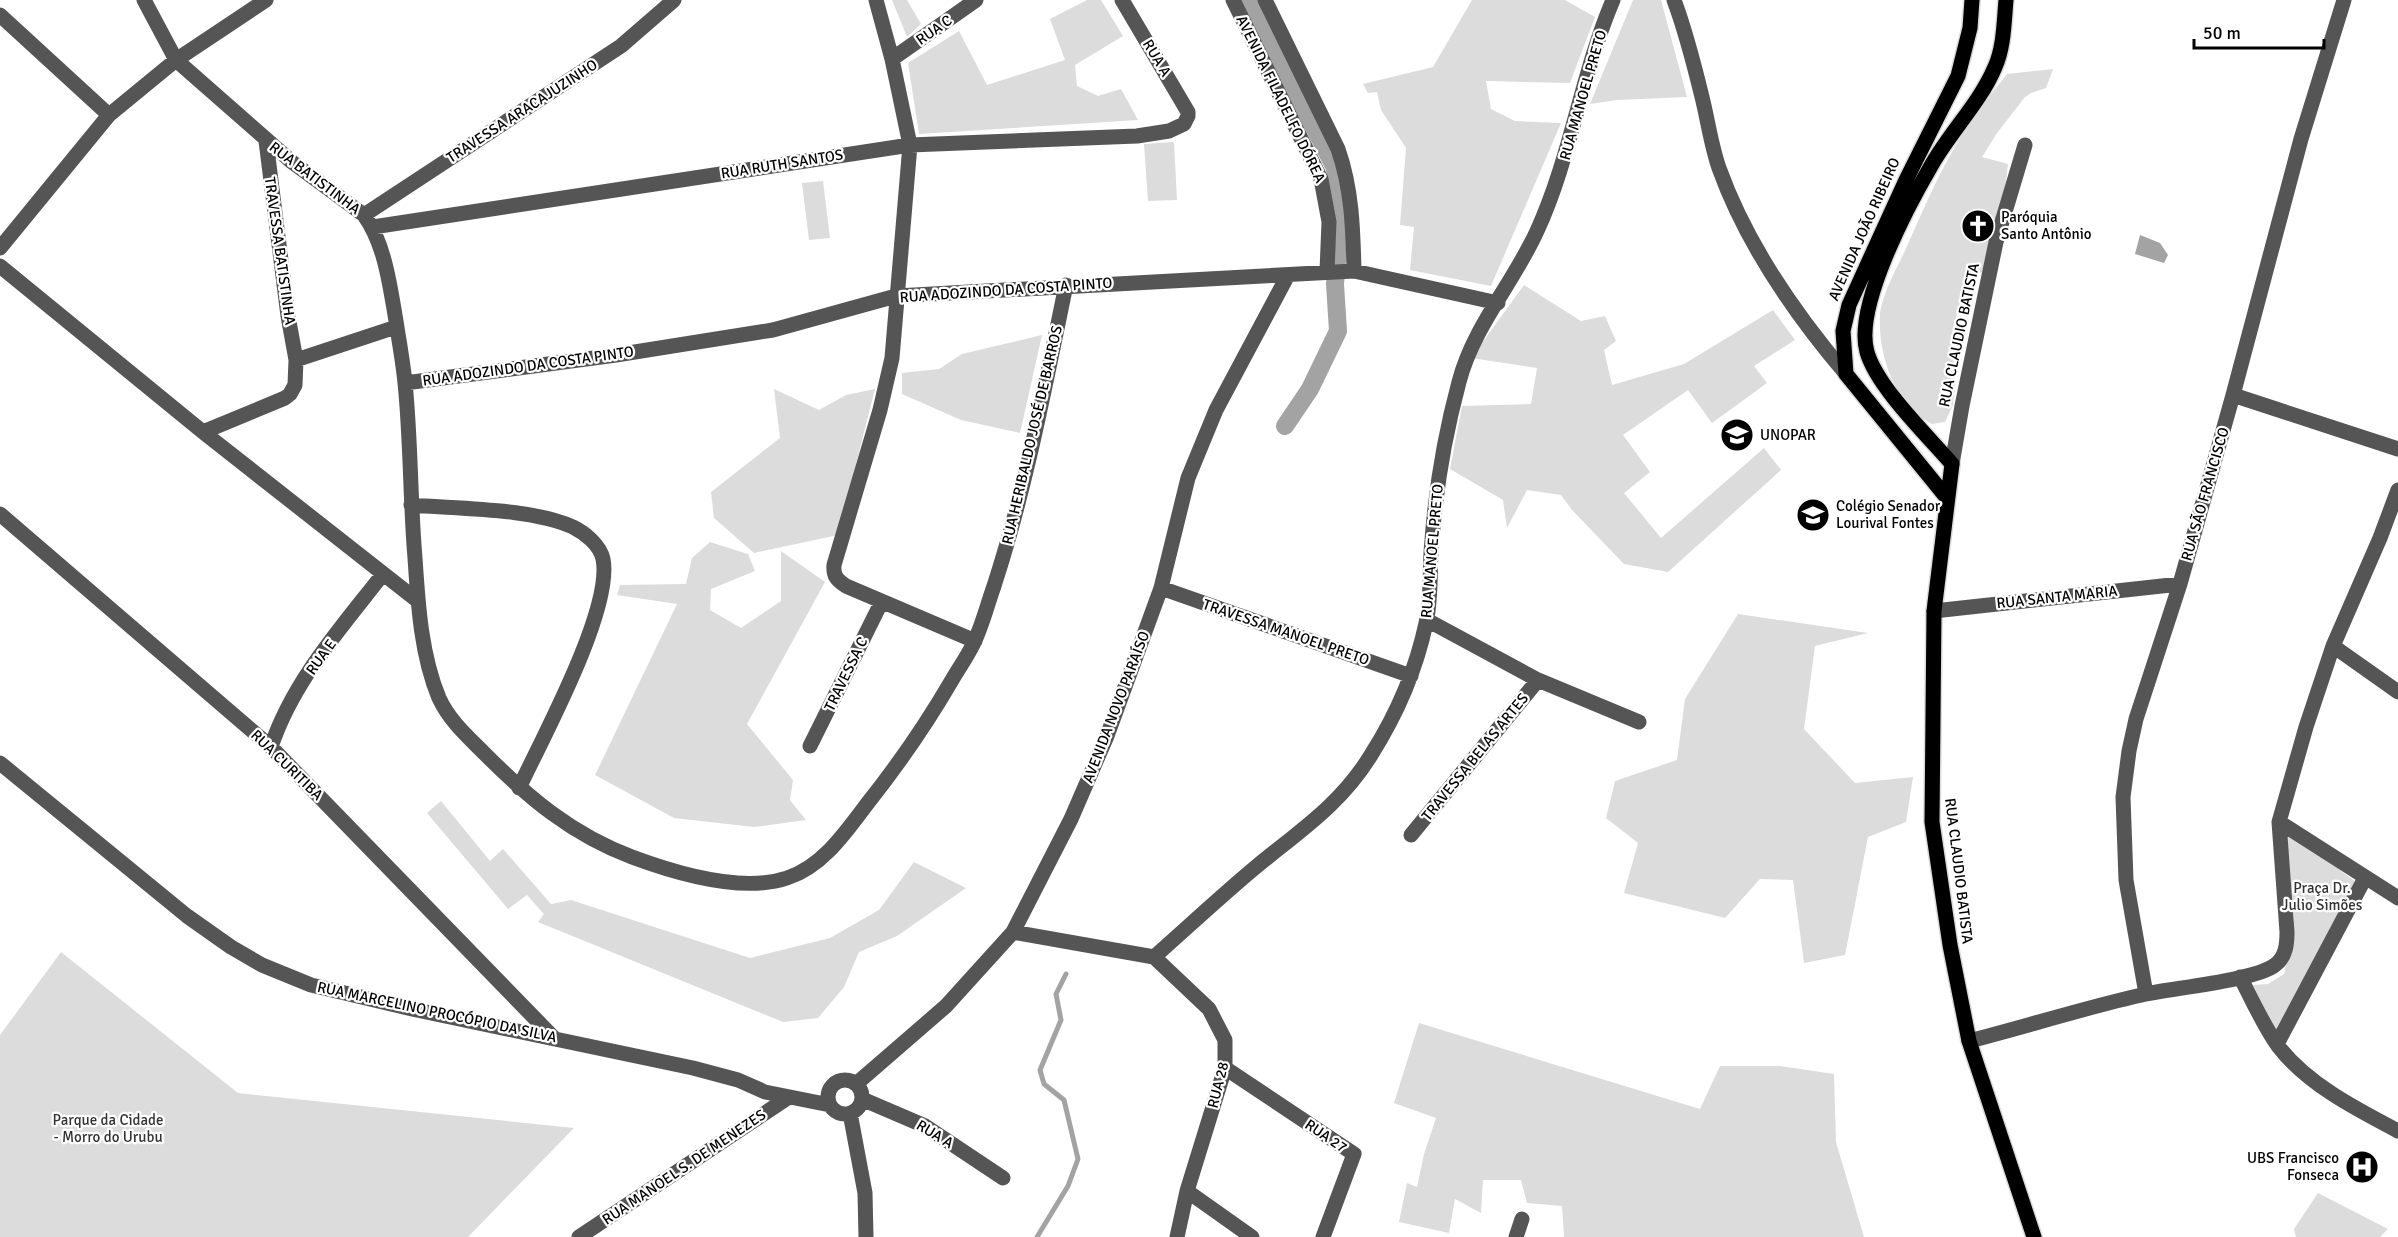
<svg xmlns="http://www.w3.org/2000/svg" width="2398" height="1237" font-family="Signika,sans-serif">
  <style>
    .green { fill: #dcdcdc }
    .water { fill: #a3a3a3 }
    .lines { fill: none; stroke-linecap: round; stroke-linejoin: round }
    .stream { stroke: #a3a3a3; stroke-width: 5 }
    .canal { stroke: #a3a3a3; stroke-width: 18 }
    .major-casing { stroke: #dbdbdb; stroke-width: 18 }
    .minor { stroke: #555; stroke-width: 15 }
    .major { stroke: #000; stroke-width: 15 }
    .labels { text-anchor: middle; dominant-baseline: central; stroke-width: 4.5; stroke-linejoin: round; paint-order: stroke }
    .street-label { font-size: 15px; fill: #000; stroke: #fff }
    .poi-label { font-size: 15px; fill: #000; stroke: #fff; text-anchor: start }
    .park-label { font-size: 15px; fill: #333; stroke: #fff }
  </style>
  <rect width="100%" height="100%" fill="#fff"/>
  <path class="green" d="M 892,0 L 907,0 L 921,24 L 907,37 Z
    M 1087,0 L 1101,0 L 1123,36 L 1075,65 L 1077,86 L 1098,96 L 1121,89 L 1138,120 L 919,134 L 908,63 L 959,31 L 987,85 L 1065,60 L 1050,19 Z
    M 1472,0 L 1565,0 L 1595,17 L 1570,83 L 1486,81 L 1491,109 L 1515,121 L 1561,123 L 1491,286 L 1410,270 L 1414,227 L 1400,225 L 1406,148 L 1381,110 L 1377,92 L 1368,93 L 1363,84 L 1433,67 Z
    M 1633,0 L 1661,0 L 1687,97 L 1617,100 L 1590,104 Z
    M 2053,69 L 2046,88 L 2031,93 L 2025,97 L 1997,133 L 1982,157 L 2008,164 L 2004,198 L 1982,272 L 1966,281 L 1952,332 L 1955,389 L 1953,405 L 1945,422 L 1932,424 C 1895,404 1878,357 1880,315 C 1881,298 1895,271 1903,255 C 1922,213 1940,168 1966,129 C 1978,110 1993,92 2007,74 Z
    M 1174,142 L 1177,200 L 1148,201 L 1144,144 Z
    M 823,181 L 830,238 L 809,240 L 802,183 Z
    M 1524,285 L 1581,321 L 1605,316 L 1616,341 L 1604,350 L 1612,385 L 1684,364 L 1773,310 L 1795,340 L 1754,366 L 1767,383 L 1712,423 L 1688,390 L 1623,435 L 1650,472 L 1624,493 L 1661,538 L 1764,448 L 1781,470 L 1668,572 L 1624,564 L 1572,510 L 1561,495 L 1527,490 L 1507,528 L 1503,500 L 1450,469 L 1462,406 L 1531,404 L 1537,368 L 1471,358 Z
    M 1042,335 L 1020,433 L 961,420 L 902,394 L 902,373 L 939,369 L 962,354 Z
    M 774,389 L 819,410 L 846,395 L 875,389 L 838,535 L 754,553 L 714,518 L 711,492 L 780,438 Z
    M 710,542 L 748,554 L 755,571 L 711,589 L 710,610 L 741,628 L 781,601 L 781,551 L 825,582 L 747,724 L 793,780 L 790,800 L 806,820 L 754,827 L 674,818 L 595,775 L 677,604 L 617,595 L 620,585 L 686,584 L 692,558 Z
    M 1738,614 L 1868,633 L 1815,646 L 1804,729 L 1855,783 L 1913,777 L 1906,822 L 1868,837 L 1845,955 L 1804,963 L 1793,880 L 1760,879 L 1725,918 L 1624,893 L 1638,843 L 1606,818 L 1615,781 L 1677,760 L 1685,699 Z
    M 441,801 L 490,861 L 503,849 L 551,904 L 571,900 L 750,958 L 830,938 L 879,910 L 914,862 L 966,888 L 897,936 L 859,952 L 844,987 L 818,1018 L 783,1022 L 538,922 L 544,914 L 527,895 L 508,909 L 427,813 Z
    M 2286,829 L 2361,886 L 2279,1039 L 2253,985 L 2268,984 L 2284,974 L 2294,919 Z
    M 61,952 L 238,1093 L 574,1128 L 468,1237 L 0,1237 L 0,1035 Z
    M 1419,1023 L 1700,1109 L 1720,1066 L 1780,1066 L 1834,1074 L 1836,1142 L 1864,1237 L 1564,1237 L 1562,1206 L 1527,1203 L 1521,1180 L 1483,1180 L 1481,1213 L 1455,1199 L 1449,1233 L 1399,1222 L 1407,1183 L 1417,1187 L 1424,1154 L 1436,1118 L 1394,1103 Z
    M 2318,1193 L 2388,1229 L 2380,1237 L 2296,1237 L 2294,1229 Z"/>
  <path class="water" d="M 2140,235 L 2160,243 L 2168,255 L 2164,263 L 2135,254 Z"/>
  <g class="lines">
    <path class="stream" d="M 1037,1237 L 1068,1186 L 1078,1159 L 1064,1100 L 1044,1084 L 1040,1070 L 1061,1020 L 1056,994 L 1066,974"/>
    <path class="canal" d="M 1249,0 L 1335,168 L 1339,237 L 1335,284 L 1338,331 L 1310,389 L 1285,426"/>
    <defs>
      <path id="major" d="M 2006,0 C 2004,22 2004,47 1995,67 C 1980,103 1950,132 1931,166 C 1907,207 1854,307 1867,352 C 1877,387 1927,435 1952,464 L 1934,611 L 1932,822 L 1950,945 L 1969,1041 L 2034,1237
        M 1947,498 L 1846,374 L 1843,331 L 1849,305 L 1906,180 L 1958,76 L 1970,28 L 1972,0"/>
    </defs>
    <use href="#major" class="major-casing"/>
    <path class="minor" d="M 144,0 L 176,60 L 292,162 L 364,215 C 385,244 390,286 396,321 C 399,341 403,362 405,383 C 411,441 410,500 415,558 C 418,604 421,655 439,698 C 449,720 467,736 484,753 C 529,798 571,834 632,857 C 675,873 742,893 787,878 C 822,867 846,832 867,804 C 898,765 927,723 952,680 C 960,666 970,653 976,638 C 983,622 988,603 994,586 C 1026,488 1045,386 1066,285
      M 876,0 L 892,59 L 910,145 L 892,358 L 880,410 L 834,565 C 833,576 837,580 846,586 L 975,641
      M 1233,0 L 1321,179 L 1329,222 L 1327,271
      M 1265,0 L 1338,149 C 1352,189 1353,229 1354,271
      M 1674,0 C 1686,32 1694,64 1702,97 C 1708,121 1711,145 1719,168 C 1746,243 1795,314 1846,374
      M 0,15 L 109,115
      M 892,59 L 976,0
      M 364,215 L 621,46 L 674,0
      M 373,227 L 910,145 L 1137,136 L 1169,131 L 1184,124 L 1188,116 L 1188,112 L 1122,0
      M 0,248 L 109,115 L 176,60 L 266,0
      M 0,266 L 203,432 L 418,601
      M 296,360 L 396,327
      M 405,383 L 616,355 L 773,330 L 896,296 L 1354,271 L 1498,303
      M 2233,395 L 2398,449
      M 203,432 L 285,398 L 290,394 L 295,385 L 296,360 L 288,316 L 266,141
      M 1952,464 L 1962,406 L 1996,242 L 2025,145
      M 411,505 C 458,509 531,508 573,527 C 585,533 600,545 603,559 C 613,609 542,739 519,788
      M 0,514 L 271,747 L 554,1038
      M 1161,588 L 1411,676
      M 1934,611 L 2180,584
      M 1427,620 L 1538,680 L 1639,722
      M 2333,646 L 2398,692
      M 810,746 L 881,603
      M 271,747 C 293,681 341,628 383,574
      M 0,763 L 187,916 L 231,947 L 262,965 L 311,985 L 412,1009 L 693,1068 L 738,1080 L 765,1092 L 830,1105
      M 2279,822 L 2398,898
      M 1411,835 L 1538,680
      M 1013,932 L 1154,957 C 1188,927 1222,895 1257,866 C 1301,830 1341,804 1371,755 C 1397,714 1416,670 1426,623 C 1432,597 1429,567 1432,540 C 1436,487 1445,434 1459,382 C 1473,327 1514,282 1537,231 C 1571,157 1581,75 1613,0
      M 1154,957 L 1209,1009 L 1225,1040 L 1225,1068 L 1187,1191 L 1177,1237
      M 2240,977 C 2252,999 2263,1025 2278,1046 C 2307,1084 2356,1109 2398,1131
      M 2146,994 L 2126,880 L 2123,797 L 2129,751 L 2136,719 L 2180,584 L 2233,395 L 2301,139 L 2344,0
      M 1969,1041 C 2028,1026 2087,1007 2146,994 C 2174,988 2256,980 2275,965 C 2286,957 2287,944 2287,932 L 2279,822 L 2306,727 L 2333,646 L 2380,538 L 2398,490
      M 2277,1044 L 2365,878
      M 1225,1068 L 1354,1154 L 1323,1237
      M828 1097a17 17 0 1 1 34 0a17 17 0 1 1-34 0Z
      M 856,1084 L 946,1006 L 1013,932 L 1071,819 L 1107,736 L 1161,588 L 1188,478 L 1216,410 L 1288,275
      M 862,1099 L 925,1126 L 1003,1178
      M 850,1113 L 865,1193 L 866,1237
      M 1187,1191 L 1252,1237
      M 579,1237 L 789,1097
      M 1516,1237 L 1522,1219"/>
    <use href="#major" class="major"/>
  </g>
  <defs>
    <symbol id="church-disc" viewBox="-11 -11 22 22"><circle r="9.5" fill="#000" stroke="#fff"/><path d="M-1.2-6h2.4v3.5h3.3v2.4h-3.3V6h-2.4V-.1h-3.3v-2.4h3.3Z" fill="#fff"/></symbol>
    <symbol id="university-disc" viewBox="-11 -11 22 22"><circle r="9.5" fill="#000" stroke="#fff"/><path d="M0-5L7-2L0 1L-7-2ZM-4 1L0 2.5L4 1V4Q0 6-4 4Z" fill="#fff"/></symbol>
    <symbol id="school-disc" viewBox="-11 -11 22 22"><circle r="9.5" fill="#000" stroke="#fff"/><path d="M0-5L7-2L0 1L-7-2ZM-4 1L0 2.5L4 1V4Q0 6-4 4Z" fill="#fff"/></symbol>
    <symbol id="hospital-disc" viewBox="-11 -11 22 22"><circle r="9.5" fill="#000" stroke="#fff"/><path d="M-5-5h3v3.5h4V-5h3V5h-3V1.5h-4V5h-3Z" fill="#fff"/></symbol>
  </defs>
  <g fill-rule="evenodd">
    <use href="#church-disc" x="1959" y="207" width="38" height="38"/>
    <use href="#university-disc" x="1718" y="416" width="38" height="38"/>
    <use href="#school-disc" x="1794" y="496" width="38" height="38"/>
    <use href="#hospital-disc" x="2343" y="1148" width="38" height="38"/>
  </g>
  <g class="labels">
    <g class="street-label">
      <text transform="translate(934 30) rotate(-35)">RUA C</text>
      <text transform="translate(1157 58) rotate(59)">RUA A</text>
      <text transform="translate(1583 95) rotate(-74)">RUA MANOEL PRETO</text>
      <text transform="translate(1281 99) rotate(64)">AVENIDA FILADELFO DÓREA</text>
      <text transform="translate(522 111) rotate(-33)">TRAVESSA ARACAJUZINHO</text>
      <text transform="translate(782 164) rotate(-9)">RUA RUTH SANTOS</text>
      <text transform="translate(315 178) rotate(37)">RUA BATISTINHA</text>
      <text transform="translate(1864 229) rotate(-66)">AVENIDA JOÃO RIBEIRO</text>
      <text transform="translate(280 251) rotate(82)">TRAVESSA BATISTINHA</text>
      <text transform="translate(1006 290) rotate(-4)">RUA ADOZINDO DA COSTA PINTO</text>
      <text transform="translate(1959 335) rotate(-78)">RUA CLAUDIO BATISTA</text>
      <text transform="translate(528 366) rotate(-8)">RUA ADOZINDO DA COSTA PINTO</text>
      <text transform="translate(1032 435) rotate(-77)">RUA HERIBALDO JOSÉ DE BARROS</text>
      <text transform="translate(2205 494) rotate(-74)">RUA SÃO FRANCISCO</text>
      <text transform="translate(1432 551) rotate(-85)">RUA MANOEL PRETO</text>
      <text transform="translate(2057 597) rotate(-6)">RUA SANTA MARIA</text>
      <text transform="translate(1286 632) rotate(19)">TRAVESSA MANOEL PRETO</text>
      <text transform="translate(321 657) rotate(-54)">RUA E</text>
      <text transform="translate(846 674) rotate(-64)">TRAVESSA C</text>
      <text transform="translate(1116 707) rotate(-69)">AVENIDA NOVO PARAÍSO</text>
      <text transform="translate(1475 757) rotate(-51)">TRAVESSA BELAS ARTES</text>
      <text transform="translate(287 765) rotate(44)">RUA CURITIBA</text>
      <text transform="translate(1959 871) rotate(83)">RUA CLAUDIO BATISTA</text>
      <text transform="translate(437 1012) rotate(12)">RUA MARCELINO PROCÓPIO DA SILVA</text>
      <text transform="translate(1218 1085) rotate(-76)">RUA 28</text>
      <text transform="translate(935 1134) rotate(31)">RUA A</text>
      <text transform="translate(1326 1136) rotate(34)">RUA 27</text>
      <text transform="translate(684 1167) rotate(-34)">RUA MANOEL S. DE MENEZES</text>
    </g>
    <g class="poi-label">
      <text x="2001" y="217">Paróquia<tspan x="2001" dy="17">Santo Antônio</tspan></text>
      <text x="1760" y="435">UNOPAR</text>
      <text x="1836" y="506">Colégio Senador<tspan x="1836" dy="17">Lourival Fontes</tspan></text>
      <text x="2339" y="1158" text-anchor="end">UBS Francisco<tspan x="2339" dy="17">Fonseca</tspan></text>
    </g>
    <g class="park-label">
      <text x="2322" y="888">Praça Dr.<tspan x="2322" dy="17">Julio Simões</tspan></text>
      <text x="108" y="1120">Parque da Cidade<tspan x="108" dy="17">- Morro do Urubu</tspan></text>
    </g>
  </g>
  <path d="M2194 39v9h130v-9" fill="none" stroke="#000000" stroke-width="3"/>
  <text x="2203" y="39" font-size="18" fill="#000000" stroke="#ffffff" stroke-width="4.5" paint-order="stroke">50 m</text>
</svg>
